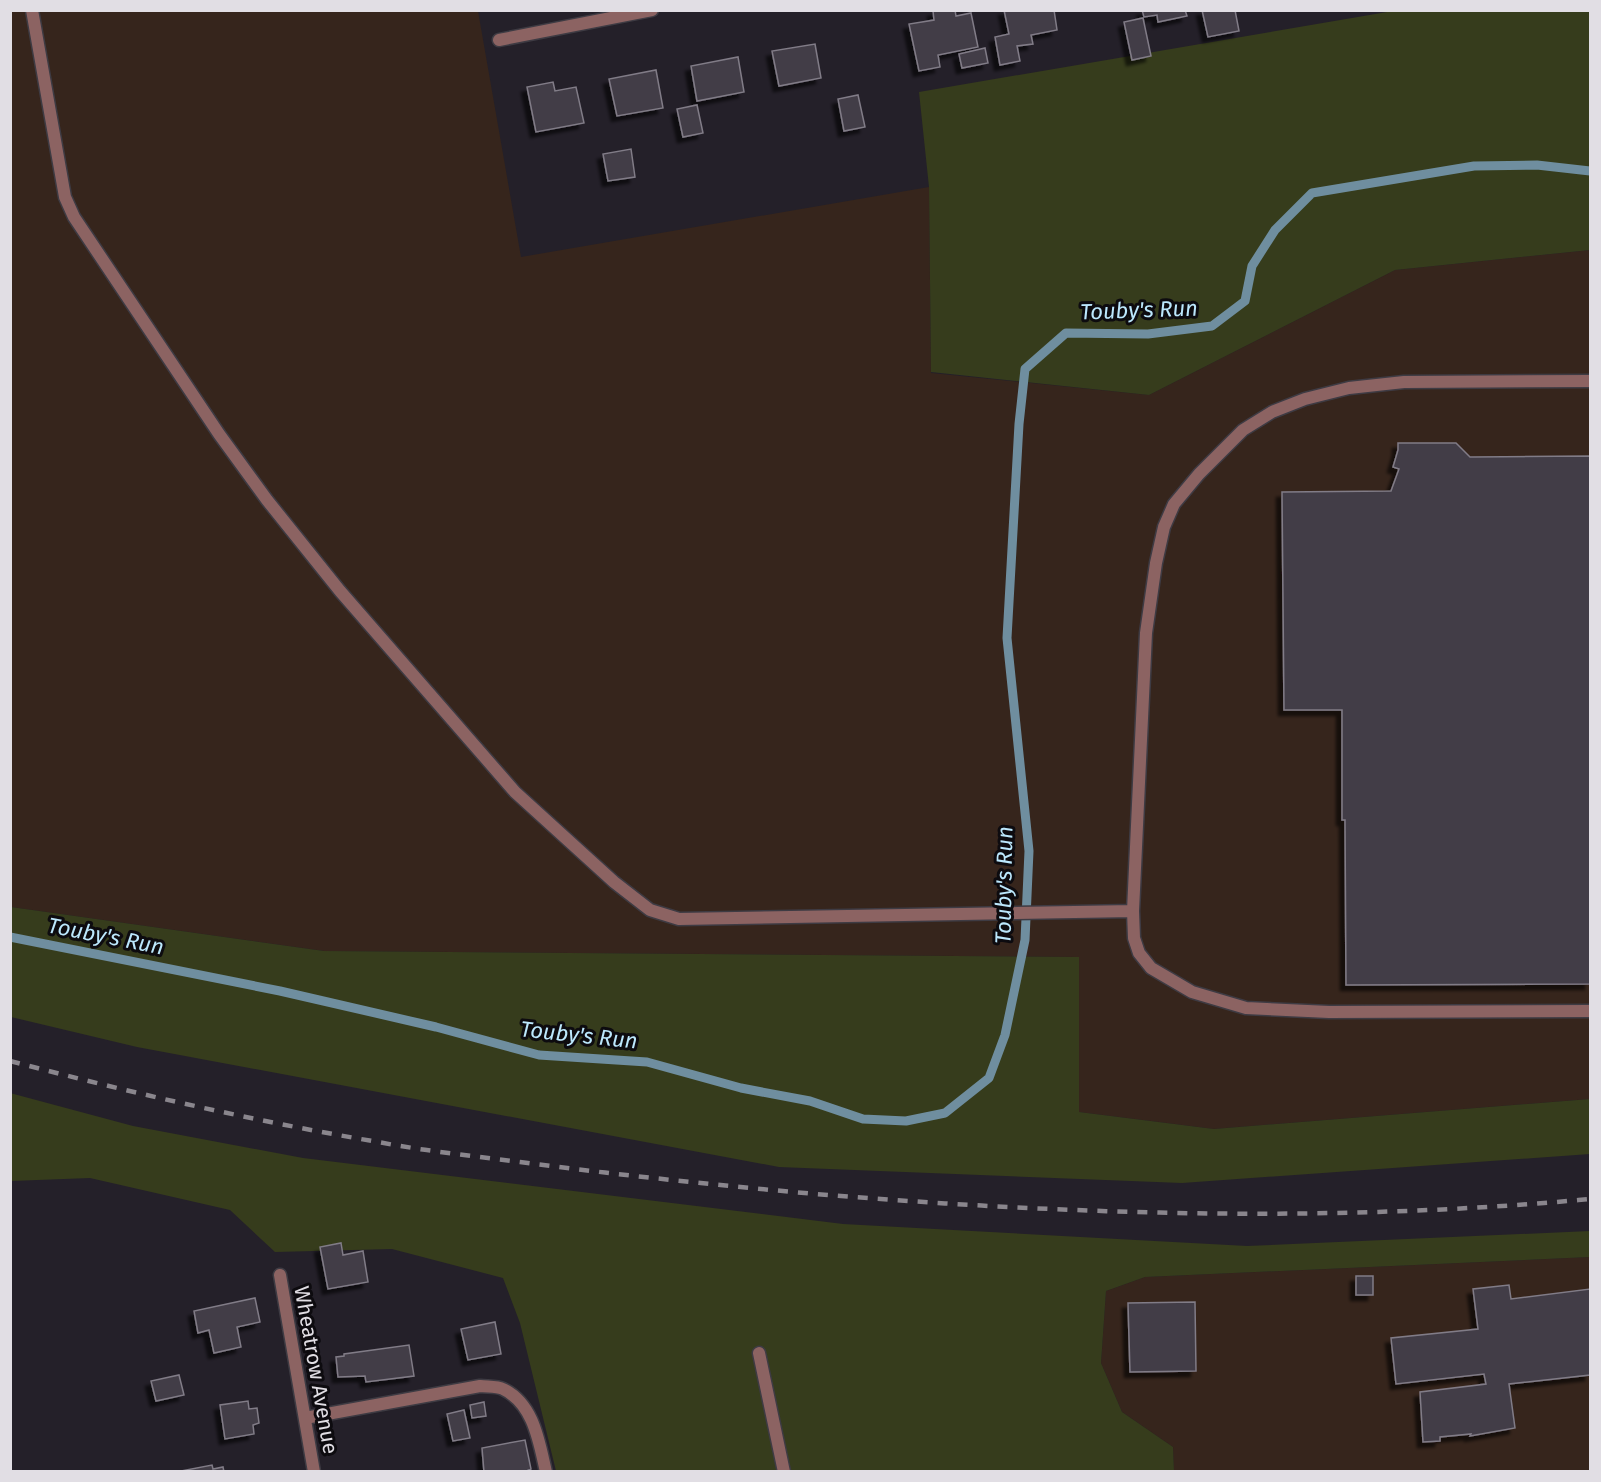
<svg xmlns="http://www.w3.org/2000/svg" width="1601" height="1482" font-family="'Fira Sans',sans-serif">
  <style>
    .industrial { fill: #36251c }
    .green { fill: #363c1c }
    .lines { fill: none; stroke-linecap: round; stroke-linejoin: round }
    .stream { stroke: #6f8e9f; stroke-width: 9 }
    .building { fill: #423d47; stroke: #817c87; stroke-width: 1.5; filter: url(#shadow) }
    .lane-casing { stroke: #3e3b43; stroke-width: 15 }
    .street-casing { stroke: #3e3b43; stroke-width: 15 }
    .lane { stroke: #8c6362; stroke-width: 12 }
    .street { stroke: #8c6362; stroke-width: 12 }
    .rail { stroke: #8a868d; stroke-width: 4.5; stroke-dasharray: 10 10; stroke-linecap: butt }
    .labels { text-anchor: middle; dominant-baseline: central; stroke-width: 6; stroke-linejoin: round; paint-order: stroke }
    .street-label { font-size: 21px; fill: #e1dee4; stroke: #0d0b0f }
    .water-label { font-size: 22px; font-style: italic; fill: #bce8fd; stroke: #0d0b0f }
  </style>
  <defs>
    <filter id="shadow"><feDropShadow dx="-5.5" dy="5.5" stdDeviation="1.5" flood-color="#0009"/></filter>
  </defs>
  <rect width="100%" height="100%" fill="#242029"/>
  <path class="industrial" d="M 11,11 L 478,11 L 521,257 L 929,187 L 931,373 L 1149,395 L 1395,270 L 1590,250 L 1590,1099 L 1214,1129 L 1079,1112 L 1078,957 L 324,951 L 11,907 Z
    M 1590,1257 L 1590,1471 L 1174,1471 L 1173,1447 L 1122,1412 L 1101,1363 L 1106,1291 L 1145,1277 Z"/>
  <path class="green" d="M 1393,11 L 1590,11 L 1590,250 L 1395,270 L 1149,395 L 931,372 L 929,187 L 919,92 Z
    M 11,907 L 324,951 L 1079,957 L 1079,1112 L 1214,1129 L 1590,1099 L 1590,1154 L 1182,1183 L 779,1167 L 137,1047 L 11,1017 Z
    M 10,1093 L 133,1126 L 303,1158 L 843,1224 L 1247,1246 L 1590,1231 L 1590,1257 L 1145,1277 L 1106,1291 L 1101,1363 L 1122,1412 L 1173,1447 L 1174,1471 L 556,1471 L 520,1323 L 503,1278 L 392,1249 L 275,1252 L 230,1210 L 90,1178 L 11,1181 Z"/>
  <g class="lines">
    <path class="stream" d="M 10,937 L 280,991 L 436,1027 L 539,1055 L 647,1062 L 741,1088 L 810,1101 L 863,1119 L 906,1121 L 945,1113 L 989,1078 L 1005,1035 L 1025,940 L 1029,851 L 1007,638 L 1019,424 L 1025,369 L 1066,333 L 1148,334 L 1212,326 L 1245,301 L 1252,266 L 1275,230 L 1312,193 L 1474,166 L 1537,165 L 1590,171"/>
  </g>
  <path class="building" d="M 955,10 L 956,16 L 971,13 L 978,47 L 938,55 L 940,67 L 919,71 L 909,24 L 934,20 L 933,11 Z
    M 1004,10 L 1054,10 L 1057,30 L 1031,35 L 1033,44 L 1017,46 L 1020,61 L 1000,65 L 995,37 L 1009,34 Z
    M 1142,10 L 1185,10 L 1187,16 L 1158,22 L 1157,15 L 1144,17 Z
    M 1202,10 L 1235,10 L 1239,31 L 1208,37 Z
    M 1143,18 L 1151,56 L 1132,60 L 1124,22 Z
    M 815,44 L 821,78 L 779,86 L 772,51 Z
    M 985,48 L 988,63 L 962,68 L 959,54 Z
    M 738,57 L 744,92 L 697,101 L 691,66 Z
    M 656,70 L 663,108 L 617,116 L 609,79 Z
    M 553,82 L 555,91 L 576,87 L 584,123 L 536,132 L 527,87 Z
    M 858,95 L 865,127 L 844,131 L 838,99 Z
    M 697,105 L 703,133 L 683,137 L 677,109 Z
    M 631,149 L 635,177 L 608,181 L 603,154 Z
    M 1398,443 L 1456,443 L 1470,457 L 1590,456 L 1590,984 L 1346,985 L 1345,820 L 1342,820 L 1342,710 L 1284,710 L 1282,492 L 1391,491 L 1399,469 L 1393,467 L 1398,450 Z
    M 341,1243 L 343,1255 L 363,1251 L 368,1282 L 328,1289 L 320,1247 Z
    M 1356,1276 L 1373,1276 L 1373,1295 L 1356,1295 Z
    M 1509,1285 L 1511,1299 L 1590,1289 L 1590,1375 L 1509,1384 L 1515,1428 L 1470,1436 L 1471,1434 L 1440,1437 L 1440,1441 L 1423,1442 L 1420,1392 L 1486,1384 L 1484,1374 L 1396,1384 L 1391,1338 L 1478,1329 L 1473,1289 Z
    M 255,1298 L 260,1322 L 237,1327 L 241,1347 L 214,1353 L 209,1330 L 198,1333 L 194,1311 Z
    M 1195,1302 L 1196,1371 L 1130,1372 L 1128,1303 Z
    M 495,1322 L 501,1354 L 468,1360 L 461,1329 Z
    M 409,1345 L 414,1376 L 366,1382 L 365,1376 L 338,1377 L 336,1357 L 344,1356 L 344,1354 Z
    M 179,1375 L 184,1395 L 156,1401 L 151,1381 Z
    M 248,1401 L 249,1409 L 257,1408 L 259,1423 L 253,1425 L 254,1434 L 225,1439 L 220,1405 Z
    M 484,1402 L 486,1416 L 472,1418 L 470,1405 Z
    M 464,1410 L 470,1438 L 453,1441 L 447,1414 Z
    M 525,1440 L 531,1469 L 524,1472 L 484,1472 L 482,1448 Z
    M 212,1465 L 213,1469 L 223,1467 L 224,1472 L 176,1472 Z"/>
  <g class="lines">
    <defs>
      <path id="lane" d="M 32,10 L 65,197 L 74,217 L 219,434 L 267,500 L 340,591 L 515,792 L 614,882 L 650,910 L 679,919 L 1133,911
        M 1590,381 L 1404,382 L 1349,388 L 1305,399 L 1272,412 L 1243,430 L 1199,474 L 1174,504 L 1164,527 L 1156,563 L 1146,633 L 1133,911 L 1134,938 L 1139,953 L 1151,968 L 1192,992 L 1246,1008 L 1329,1012 L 1590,1011
        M 759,1353 L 784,1472"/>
      <path id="street" d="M 499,40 L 652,10
        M 280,1275 L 314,1472
        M 305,1418 L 480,1386 C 487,1387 497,1386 503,1389 C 534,1404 539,1442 546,1472"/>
    </defs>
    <use href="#lane" class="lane-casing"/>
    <use href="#street" class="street-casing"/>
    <use href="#lane" class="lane"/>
    <use href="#street" class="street"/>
    <path class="rail" d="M 10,1061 C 132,1093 254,1121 378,1142 C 425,1151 473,1156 520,1162 C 618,1175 716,1185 815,1194 C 1073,1215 1333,1223 1590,1199"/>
  </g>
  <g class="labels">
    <g class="street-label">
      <text transform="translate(316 1370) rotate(80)">Wheatrow Avenue</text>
    </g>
    <g class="water-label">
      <text transform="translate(1139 310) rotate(-2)">Touby's Run</text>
      <text transform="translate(1004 885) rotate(-89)">Touby's Run</text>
      <text transform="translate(106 936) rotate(11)">Touby's Run</text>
      <text transform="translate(579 1035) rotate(6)">Touby's Run</text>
    </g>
  </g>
  <rect width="1601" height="1482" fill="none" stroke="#e1dee4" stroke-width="24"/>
</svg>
